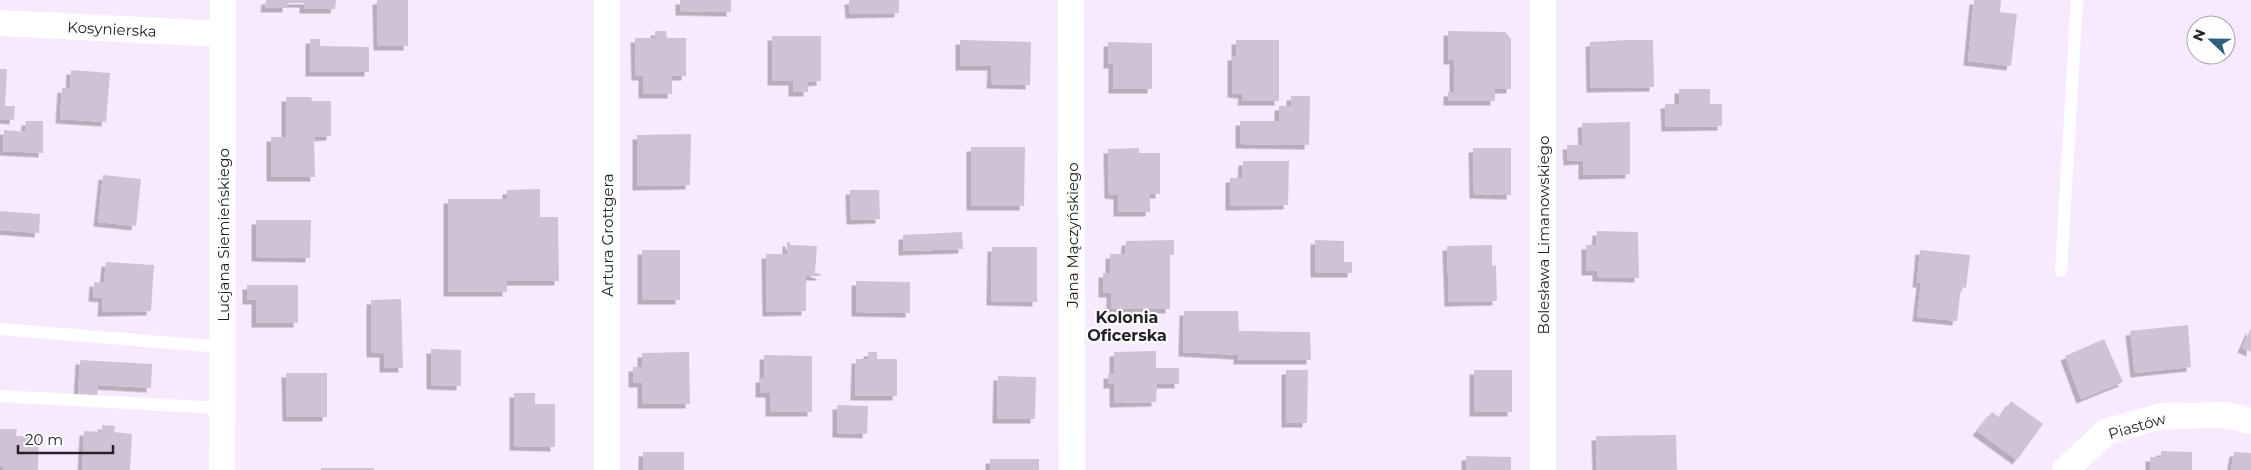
<svg xmlns="http://www.w3.org/2000/svg" width="2251" height="470" font-family="Montserrat,sans-serif">
  <style>
    .building { fill: #cfc2d5; filter: url(#shadow) }
    .lines { fill: none; stroke-linecap: round; stroke-linejoin: round }
    .service { stroke: #fff; stroke-width: 12 }
    .minor { stroke: #fff; stroke-width: 26 }
    .labels { text-anchor: middle; dominant-baseline: central; stroke-width: 4.5; stroke-linejoin: round; paint-order: stroke }
    .street-label { font-size: 15px; fill: #272229; stroke: #fdfdfd }
    .neighbourhood-label { font-size: 16px; font-weight: bold; fill: #272229; stroke: #fdfdfd }
  </style>
  <defs>
    <filter id="shadow"><feDropShadow dx="-4.5" dy="4.5" stdDeviation="0" flood-color="#0004"/></filter>
  </defs>
  <rect width="100%" height="100%" fill="#f8eafe"/>
  <path class="building" d="M 266,0 L 336,0 L 335,9 L 304,9 L 304,3 L 287,3 L 287,8 L 265,8 Z
    M 377,0 L 408,0 L 408,46 L 378,46 Z
    M 680,0 L 731,0 L 731,12 L 680,11 Z
    M 849,0 L 899,0 L 899,13 L 850,14 Z
    M 1974,0 L 2001,0 L 2000,12 L 2017,14 L 2011,66 L 1968,61 Z
    M 655,31 L 666,31 L 667,38 L 686,38 L 686,76 L 672,76 L 672,94 L 643,94 L 643,76 L 636,76 L 635,38 L 655,38 Z
    M 1448,31 L 1505,32 L 1508,35 L 1511,39 L 1511,89 L 1495,89 L 1495,101 L 1448,101 L 1448,92 L 1454,92 L 1454,60 L 1448,60 Z
    M 772,36 L 821,36 L 821,81 L 808,82 L 808,92 L 793,92 L 793,81 L 772,81 Z
    M 310,39 L 320,39 L 320,46 L 369,47 L 369,72 L 310,72 Z
    M 960,40 L 1031,42 L 1030,85 L 991,84 L 992,66 L 960,66 Z
    M 1236,40 L 1279,40 L 1279,101 L 1242,101 L 1243,94 L 1232,93 L 1232,56 L 1236,56 Z
    M 1629,40 L 1653,40 L 1654,87 L 1591,88 L 1590,42 Z
    M 1108,42 L 1152,43 L 1152,89 L 1113,89 L 1113,64 L 1108,64 Z
    M 0,69 L 7,69 L 5,106 L 15,106 L 14,120 L 0,119 Z
    M 71,70 L 110,73 L 106,122 L 60,119 L 62,88 L 70,89 Z
    M 1679,89 L 1710,89 L 1710,104 L 1722,104 L 1722,126 L 1666,127 L 1665,104 L 1679,104 Z
    M 1291,96 L 1310,96 L 1309,145 L 1240,144 L 1240,121 L 1279,121 L 1279,106 L 1291,106 Z
    M 286,97 L 311,97 L 312,101 L 331,101 L 331,136 L 314,137 L 315,177 L 271,177 L 271,137 L 286,137 Z
    M 26,121 L 43,121 L 43,153 L 3,151 L 4,130 L 25,132 Z
    M 1630,122 L 1630,174 L 1583,175 L 1583,160 L 1568,161 L 1567,145 L 1583,145 L 1582,123 Z
    M 691,134 L 690,185 L 637,186 L 637,135 Z
    M 971,147 L 1025,147 L 1024,206 L 971,206 Z
    M 1139,148 L 1139,153 L 1160,153 L 1160,194 L 1150,194 L 1150,212 L 1118,212 L 1118,195 L 1109,194 L 1108,149 Z
    M 1473,148 L 1511,148 L 1511,195 L 1474,194 Z
    M 1243,161 L 1289,161 L 1288,205 L 1230,206 L 1230,178 L 1242,178 Z
    M 103,175 L 141,179 L 136,226 L 98,222 Z
    M 540,189 L 540,217 L 558,217 L 559,281 L 507,281 L 507,292 L 448,292 L 448,199 L 507,199 L 507,190 Z
    M 850,190 L 879,190 L 880,219 L 851,220 Z
    M 0,211 L 40,214 L 39,233 L 0,230 Z
    M 256,220 L 311,220 L 310,258 L 256,257 Z
    M 1597,231 L 1638,232 L 1639,278 L 1597,277 L 1597,271 L 1586,271 L 1586,245 L 1596,245 Z
    M 962,232 L 963,249 L 903,251 L 903,235 Z
    M 1174,240 L 1174,255 L 1170,255 L 1170,309 L 1111,309 L 1111,293 L 1103,293 L 1103,273 L 1110,273 L 1110,254 L 1125,254 L 1126,241 Z
    M 1315,240 L 1344,241 L 1344,262 L 1352,262 L 1352,273 L 1315,273 Z
    M 787,242 L 790,242 L 790,245 L 817,246 L 815,273 L 821,274 L 820,276 L 806,276 L 806,311 L 767,312 L 766,254 L 787,254 Z
    M 1492,245 L 1492,266 L 1496,265 L 1497,301 L 1449,302 L 1447,246 Z
    M 992,247 L 1037,247 L 1037,302 L 991,301 Z
    M 642,250 L 680,250 L 680,300 L 642,300 Z
    M 1920,250 L 1970,255 L 1966,288 L 1961,287 L 1957,321 L 1917,317 L 1921,283 L 1917,283 Z
    M 106,262 L 154,265 L 151,311 L 102,312 L 103,298 L 93,297 L 94,282 L 104,283 Z
    M 856,281 L 910,282 L 910,313 L 856,312 Z
    M 247,285 L 298,285 L 298,323 L 256,323 L 256,300 L 247,300 Z
    M 401,299 L 403,368 L 384,368 L 384,353 L 371,353 L 371,300 Z
    M 1184,311 L 1238,311 L 1239,331 L 1310,332 L 1311,360 L 1238,360 L 1238,355 L 1183,352 Z
    M 2188,325 L 2191,367 L 2135,373 L 2130,331 Z
    M 2251,328 L 2251,352 L 2242,348 Z
    M 2104,339 L 2123,382 L 2081,399 L 2065,356 Z
    M 431,349 L 461,350 L 461,386 L 431,385 Z
    M 1156,351 L 1156,368 L 1179,368 L 1179,384 L 1157,384 L 1156,402 L 1114,403 L 1114,384 L 1108,384 L 1108,374 L 1114,374 L 1114,352 Z
    M 689,352 L 690,404 L 642,404 L 642,383 L 633,383 L 633,367 L 642,367 L 642,353 Z
    M 868,352 L 877,352 L 877,359 L 897,359 L 897,396 L 855,396 L 856,359 L 868,359 Z
    M 764,355 L 812,356 L 812,412 L 770,412 L 770,393 L 760,393 L 760,378 L 764,378 Z
    M 80,360 L 152,364 L 151,388 L 98,385 L 97,398 L 78,397 Z
    M 1286,370 L 1308,370 L 1307,423 L 1286,423 Z
    M 1474,370 L 1512,370 L 1512,412 L 1474,412 Z
    M 286,373 L 327,373 L 327,417 L 287,417 Z
    M 998,376 L 1036,377 L 1035,419 L 997,419 Z
    M 514,393 L 535,393 L 535,404 L 555,404 L 555,447 L 514,446 Z
    M 2011,401 L 2043,424 L 2017,460 L 1977,431 L 1992,412 L 2000,418 Z
    M 837,405 L 868,406 L 867,434 L 837,433 Z
    M 102,425 L 115,426 L 114,432 L 132,434 L 130,470 L 82,470 L 84,431 L 102,432 Z
    M 0,429 L 17,429 L 16,436 L 39,437 L 38,470 L 3,470 L 3,467 L 0,467 Z
    M 1676,435 L 1677,470 L 1597,470 L 1596,436 Z
    M 2161,451 L 2192,452 L 2192,470 L 2150,470 L 2150,457 L 2161,457 Z
    M 643,452 L 684,452 L 684,470 L 643,470 Z
    M 2234,452 L 2251,453 L 2251,470 L 2231,470 Z
    M 1466,456 L 1511,457 L 1511,470 L 1466,470 Z
    M 990,459 L 1039,459 L 1039,470 L 990,470 Z
    M 321,468 L 374,468 L 374,470 L 321,470 Z"/>
  <g class="lines">
    <path class="service" d="M 2061,271 L 2077,0
      M 0,329 L 222,347
      M 0,396 L 222,408"/>
    <path class="minor" d="M 1071,0 L 1072,470
      M 1543,0 L 1543,470
      M 0,23 L 223,34
      M 222,470 L 223,0
      M 607,470 L 607,0
      M 2065,470 L 2106,432 L 2161,416 L 2226,415 L 2251,421"/>
  </g>
  <g class="labels">
    <g class="street-label">
      <text transform="translate(112 29) rotate(3)">Kosynierska</text>
      <text transform="translate(223 235) rotate(-90)">Lucjana Siemieńskiego</text>
      <text transform="translate(607 235) rotate(-90)">Artura Grottgera</text>
      <text transform="translate(1072 235) rotate(-90)">Jana Mączyńskiego</text>
      <text transform="translate(1543 235) rotate(-90)">Bolesława Limanowskiego</text>
      <text transform="translate(2137 426) rotate(-16)">Piastów</text>
    </g>
    <g class="neighbourhood-label">
      <text x="1127" y="317">Kolonia<tspan x="1127" dy="18">Oficerska</tspan></text>
    </g>
  </g>
  <g transform="translate(2211 40) rotate(292)"><circle r="24" fill="#fdfdfd" stroke="#a7a5a8"/>
  <path d="M0-4L9 19L0 12L-9 19Z" fill="#2f5f7d"/>
  <text y="-8" font-size="14" font-weight="bold" text-anchor="middle" fill="#272229">N</text>
  </g>
  <path d="M18 445v8h95v-8" fill="none" stroke="#272229" stroke-width="2.5"/>
  <text x="25" y="445" font-size="15" fill="#272229" stroke="#fdfdfd" stroke-width="4" paint-order="stroke">20 m</text>
</svg>
